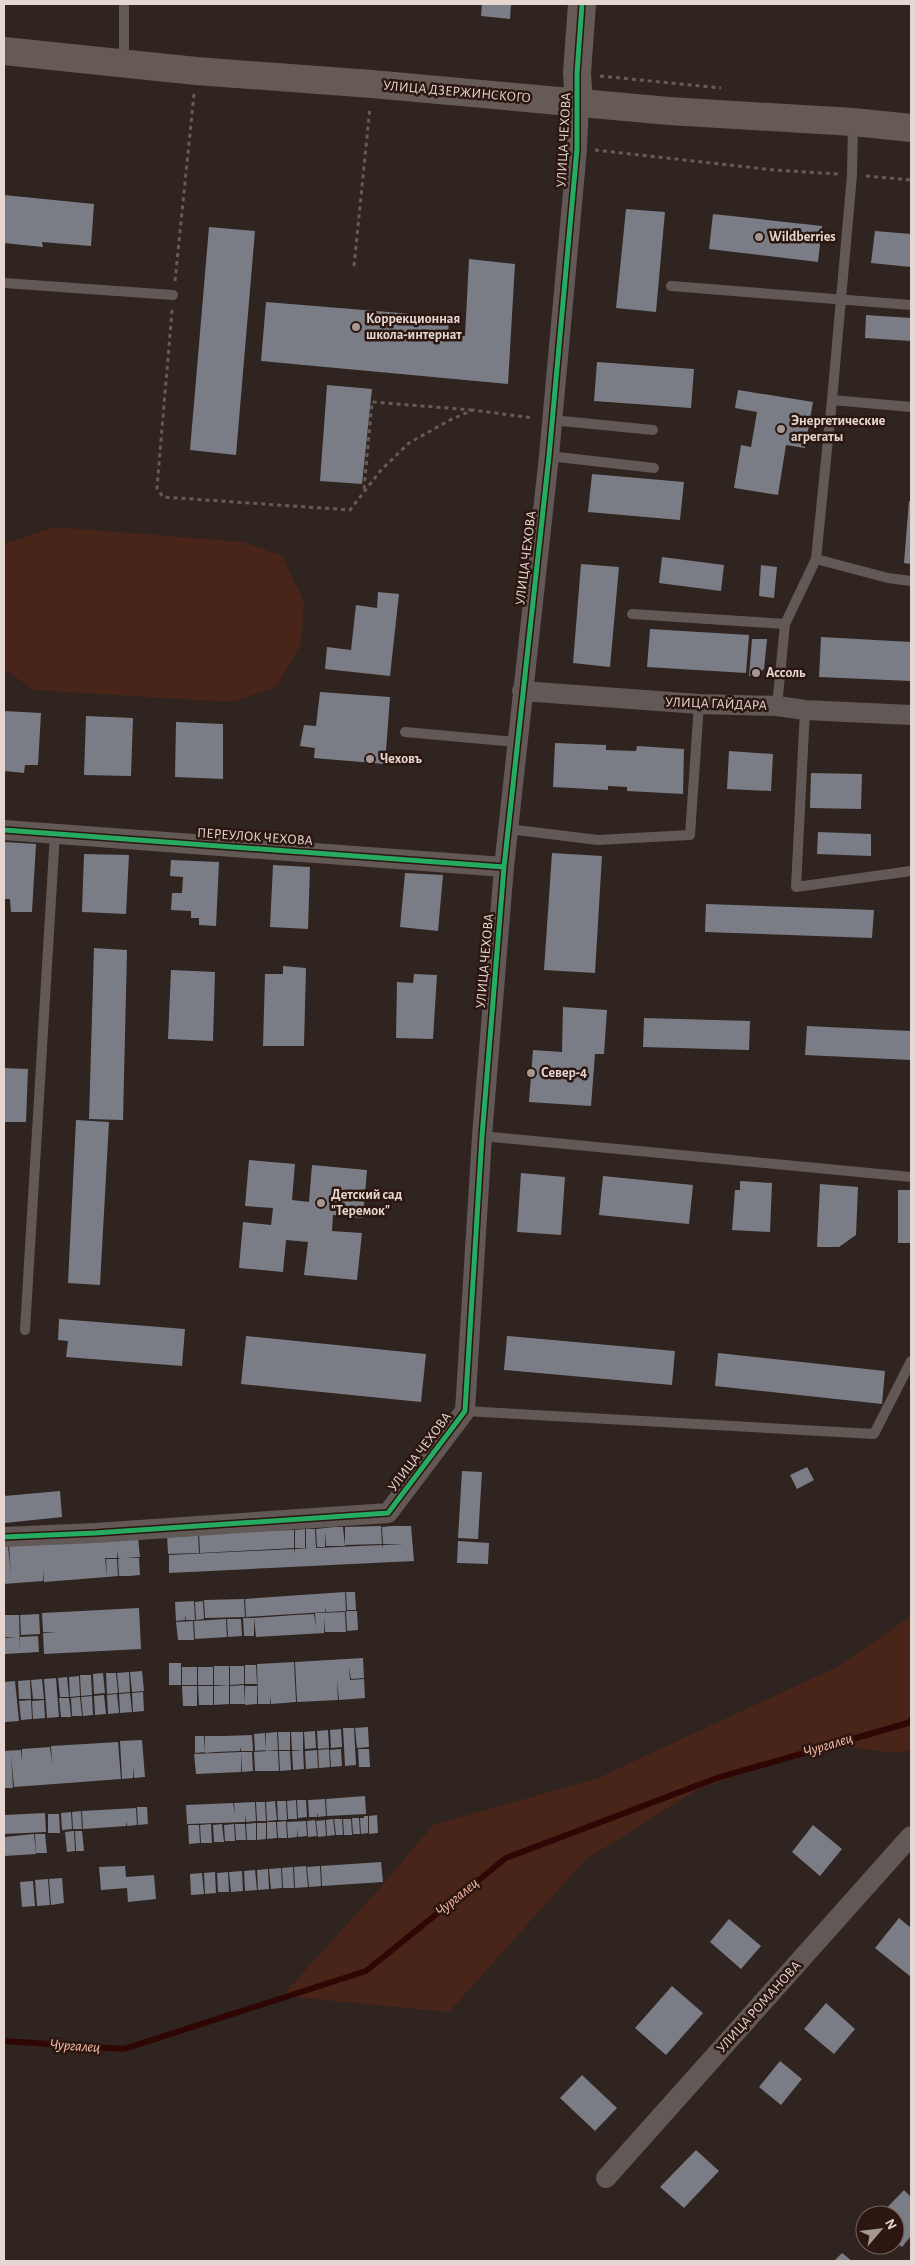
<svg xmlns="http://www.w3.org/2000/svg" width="915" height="2265" font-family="'Alegreya Sans',sans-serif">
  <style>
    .green { fill: #492519 }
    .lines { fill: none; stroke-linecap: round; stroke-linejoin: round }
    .stream { stroke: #2f0603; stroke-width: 6 }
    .building { fill: #7a7d86 }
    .path { stroke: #655b58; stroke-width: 3; stroke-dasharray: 4 4; stroke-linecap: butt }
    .lane { stroke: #625855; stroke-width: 10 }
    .street { stroke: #625855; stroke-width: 20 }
    .secondary { stroke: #655a55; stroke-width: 28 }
    .cycleway-casing { stroke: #2b1610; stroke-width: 8 }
    .cycleway { stroke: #26ab63; stroke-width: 5 }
    .poi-dot { fill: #a59893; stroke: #2b1610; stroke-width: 2 }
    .labels { text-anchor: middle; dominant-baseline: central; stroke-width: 5; stroke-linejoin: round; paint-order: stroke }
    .street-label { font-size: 14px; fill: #e5d6d1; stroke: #2b1610 }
    .poi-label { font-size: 14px; font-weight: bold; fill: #e5d6d1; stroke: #2b1610; text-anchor: start }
    .water-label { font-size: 15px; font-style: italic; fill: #f9bdaa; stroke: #2b1610 }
  </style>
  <rect width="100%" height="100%" fill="#2f241f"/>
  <path class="green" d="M 54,527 L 243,542 L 282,556 L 304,601 L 301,644 L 276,687 L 231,702 L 34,690 L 4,669 L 4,549 L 7,543 Z
    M 911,1616 L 911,1750 L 896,1753 L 828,1745 L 700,1788 L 585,1860 L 449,2012 L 282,1996 L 380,1888 L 433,1825 L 598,1778 L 839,1666 Z"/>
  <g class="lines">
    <path class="stream" d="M 4,2041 L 124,2049 L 366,1971 L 506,1858 L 717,1778 L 908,1723 L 911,1720"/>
  </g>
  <path class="building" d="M 482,4 L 511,4 L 510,19 L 481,16 Z
    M 4,195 L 94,204 L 91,246 L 42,242 L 43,247 L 4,243 Z
    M 626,209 L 665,212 L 656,312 L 616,308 Z
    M 713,214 L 822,226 L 818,262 L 709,249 Z
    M 209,227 L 255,231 L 236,455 L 190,450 Z
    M 875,231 L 911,234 L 911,267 L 871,263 Z
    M 469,259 L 515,264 L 508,384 L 261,361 L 266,302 L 449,317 L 448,336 L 465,336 Z
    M 866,315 L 911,318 L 911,341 L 865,338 Z
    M 597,362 L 694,369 L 691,408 L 594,401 Z
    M 327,385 L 372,389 L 362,484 L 320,481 Z
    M 738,390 L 813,402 L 805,448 L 786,445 L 778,495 L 734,488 L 741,445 L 751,447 L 757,412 L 735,408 Z
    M 592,474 L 684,482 L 680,520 L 588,512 Z
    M 909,501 L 911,501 L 911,564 L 904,563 Z
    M 662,557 L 724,565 L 721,591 L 659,583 Z
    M 581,564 L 619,567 L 610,667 L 573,663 Z
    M 761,565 L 777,567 L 774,598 L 759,596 Z
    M 378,592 L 399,594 L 390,676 L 325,669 L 327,647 L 351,650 L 356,605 L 377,608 Z
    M 650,629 L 749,635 L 746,673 L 647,667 Z
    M 821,637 L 911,642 L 911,681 L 819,677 Z
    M 752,639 L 767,639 L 764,669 L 755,676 L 749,676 Z
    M 320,692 L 390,697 L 385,764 L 314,758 L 315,748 L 300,746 L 304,725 L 316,726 Z
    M 4,711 L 41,713 L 38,765 L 25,765 L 24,773 L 4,771 Z
    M 86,716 L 133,718 L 131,776 L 84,775 Z
    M 176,722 L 223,724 L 223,779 L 175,777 Z
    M 555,743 L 606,745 L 606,750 L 636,751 L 637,746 L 684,749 L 683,794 L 627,791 L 627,787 L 608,786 L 608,790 L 553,787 Z
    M 729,751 L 773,754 L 771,791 L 727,789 Z
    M 811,773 L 862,774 L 861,809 L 810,808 Z
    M 818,832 L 871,834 L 871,856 L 817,854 Z
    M 4,842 L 36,844 L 32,912 L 11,912 L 10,899 L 4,899 Z
    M 552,853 L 602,856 L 595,973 L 544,970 Z
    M 84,854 L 129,855 L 126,914 L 82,912 Z
    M 171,860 L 219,862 L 216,926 L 199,925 L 199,918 L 191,918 L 191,911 L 171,910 L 172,893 L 182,893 L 183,877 L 170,876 Z
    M 273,865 L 310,867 L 308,929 L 270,927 Z
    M 405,873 L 443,875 L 438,931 L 400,927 Z
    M 706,904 L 874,910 L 872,938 L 705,932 Z
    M 94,948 L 127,950 L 123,1120 L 89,1119 Z
    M 283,966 L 306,968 L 304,1046 L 263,1046 L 265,974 L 283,974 Z
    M 171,970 L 215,972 L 213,1041 L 168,1039 Z
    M 414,974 L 437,975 L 433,1039 L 396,1038 L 397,982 L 413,983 Z
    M 563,1007 L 607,1010 L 604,1054 L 595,1054 L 591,1106 L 529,1102 L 533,1050 L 562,1052 Z
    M 644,1018 L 750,1021 L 749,1050 L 643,1047 Z
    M 807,1026 L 911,1031 L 911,1060 L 805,1055 Z
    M 4,1068 L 28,1069 L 26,1122 L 4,1122 Z
    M 76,1120 L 109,1122 L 100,1285 L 68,1283 Z
    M 249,1160 L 295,1164 L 292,1200 L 309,1202 L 312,1165 L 367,1170 L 363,1218 L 333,1215 L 332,1231 L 362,1233 L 357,1280 L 304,1275 L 308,1242 L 286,1240 L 283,1272 L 239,1268 L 243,1222 L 271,1225 L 273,1208 L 245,1206 Z
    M 521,1173 L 565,1177 L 561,1235 L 517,1232 Z
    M 603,1176 L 693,1185 L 689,1224 L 599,1215 Z
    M 740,1181 L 772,1183 L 770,1232 L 732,1230 L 735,1190 L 740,1190 Z
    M 820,1184 L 858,1187 L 856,1235 L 839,1247 L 817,1247 Z
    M 898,1190 L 911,1190 L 911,1243 L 898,1243 Z
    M 59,1319 L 185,1329 L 182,1366 L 66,1357 L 68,1341 L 58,1340 Z
    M 246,1336 L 426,1354 L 421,1402 L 241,1384 Z
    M 507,1336 L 675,1351 L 672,1385 L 504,1370 Z
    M 718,1353 L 885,1371 L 882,1404 L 715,1386 Z
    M 807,1467 L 814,1480 L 797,1489 L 790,1475 Z
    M 462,1471 L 482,1472 L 478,1539 L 458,1538 Z
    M 60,1491 L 62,1517 L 5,1523 L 4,1496 Z
    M 381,1526 L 382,1544 L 345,1545 L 345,1527 Z
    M 392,1526 L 411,1526 L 414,1561 L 169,1573 L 169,1555 L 294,1549 L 295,1553 L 295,1549 L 311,1548 L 306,1548 L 306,1529 L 315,1529 L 316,1548 L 382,1545 L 383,1548 L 383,1545 L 404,1544 L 383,1544 L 382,1527 Z
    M 334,1527 L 343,1527 L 345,1546 L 326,1546 L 325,1531 L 325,1547 L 317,1547 L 316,1529 Z
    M 305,1529 L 305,1548 L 295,1548 L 295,1530 Z
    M 294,1530 L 294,1548 L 200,1553 L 199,1533 Z
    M 198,1533 L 199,1553 L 168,1554 L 167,1535 Z
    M 138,1538 L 140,1557 L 125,1558 L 139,1558 L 140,1575 L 130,1576 L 130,1571 L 130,1576 L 119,1576 L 118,1559 L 121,1558 L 118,1558 L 117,1550 L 117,1558 L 105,1558 L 107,1577 L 44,1582 L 43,1571 L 43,1581 L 4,1584 L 4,1547 L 8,1546 L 11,1574 L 9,1546 Z
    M 458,1541 L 489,1543 L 488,1564 L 457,1563 Z
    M 106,1559 L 117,1559 L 118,1576 L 107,1577 Z
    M 345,1592 L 346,1611 L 326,1612 L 325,1607 L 325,1612 L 246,1617 L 245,1599 Z
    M 346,1592 L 355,1592 L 356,1610 L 347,1610 Z
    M 244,1599 L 245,1617 L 205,1618 L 204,1600 Z
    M 194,1601 L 195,1620 L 186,1620 L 185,1615 L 185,1620 L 176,1621 L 175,1602 Z
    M 203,1601 L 204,1619 L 196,1620 L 195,1602 Z
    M 139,1608 L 141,1649 L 44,1654 L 43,1633 L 57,1632 L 43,1632 L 42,1613 Z
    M 346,1611 L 357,1611 L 358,1630 L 347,1631 Z
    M 345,1612 L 346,1632 L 325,1632 L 324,1618 L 324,1633 L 256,1637 L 254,1618 L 295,1615 L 295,1620 L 295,1615 L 314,1614 L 316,1627 L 315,1613 Z
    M 39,1614 L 40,1634 L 21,1635 L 20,1615 Z
    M 4,1615 L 19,1615 L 20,1649 L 20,1637 L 38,1636 L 39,1652 L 5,1654 L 4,1638 L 16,1637 L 4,1637 Z
    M 243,1618 L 254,1618 L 254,1636 L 244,1636 Z
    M 226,1619 L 227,1637 L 195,1639 L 194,1621 L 210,1620 L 210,1631 L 210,1620 Z
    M 227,1619 L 241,1619 L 242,1636 L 228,1637 Z
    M 193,1621 L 194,1640 L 178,1640 L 176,1622 Z
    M 363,1658 L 364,1678 L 351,1679 L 349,1666 L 350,1680 L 364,1679 L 365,1698 L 339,1700 L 337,1680 L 338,1700 L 297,1702 L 295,1662 Z
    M 294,1662 L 296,1702 L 271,1704 L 270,1696 L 270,1704 L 258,1704 L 257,1664 Z
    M 169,1663 L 181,1663 L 181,1685 L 169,1685 Z
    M 245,1665 L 256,1665 L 257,1684 L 245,1684 Z
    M 214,1666 L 229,1666 L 229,1685 L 214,1685 Z
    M 230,1666 L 244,1666 L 244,1684 L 230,1685 Z
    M 182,1667 L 197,1667 L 197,1685 L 182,1685 Z
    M 198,1667 L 213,1667 L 213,1685 L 198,1685 Z
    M 142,1671 L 144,1691 L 132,1692 L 130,1672 Z
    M 129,1672 L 130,1692 L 119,1693 L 117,1673 Z
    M 103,1673 L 105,1693 L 94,1694 L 93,1674 Z
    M 106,1673 L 116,1673 L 118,1693 L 107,1694 Z
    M 80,1675 L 91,1675 L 92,1695 L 81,1696 Z
    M 79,1676 L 80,1696 L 70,1697 L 69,1677 Z
    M 67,1677 L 69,1697 L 60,1697 L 58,1678 Z
    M 56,1678 L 59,1717 L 47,1718 L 44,1679 Z
    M 42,1679 L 44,1699 L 33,1699 L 31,1680 Z
    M 30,1680 L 31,1699 L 19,1699 L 18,1681 Z
    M 15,1681 L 19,1721 L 5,1722 L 4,1682 Z
    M 229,1685 L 229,1704 L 214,1705 L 214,1686 Z
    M 244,1685 L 245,1704 L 230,1704 L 230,1686 Z
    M 182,1686 L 197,1686 L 197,1706 L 183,1706 Z
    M 198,1686 L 213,1686 L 213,1705 L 199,1705 Z
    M 245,1686 L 257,1686 L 257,1704 L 245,1705 Z
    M 143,1692 L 144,1711 L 133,1712 L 132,1693 Z
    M 130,1693 L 132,1712 L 120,1713 L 119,1694 Z
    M 117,1694 L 119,1713 L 108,1714 L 107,1695 Z
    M 104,1695 L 106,1714 L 95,1715 L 94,1696 Z
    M 92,1696 L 93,1715 L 83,1716 L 81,1697 Z
    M 80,1697 L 82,1716 L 72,1716 L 71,1698 Z
    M 59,1698 L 69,1698 L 71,1717 L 61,1717 Z
    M 31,1700 L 32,1719 L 21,1720 L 19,1701 Z
    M 44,1700 L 45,1718 L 33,1719 L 32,1701 Z
    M 368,1727 L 369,1747 L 357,1748 L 355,1728 Z
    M 343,1728 L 354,1728 L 356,1765 L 345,1766 Z
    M 341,1729 L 342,1747 L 331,1748 L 330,1730 Z
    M 328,1730 L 329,1748 L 318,1749 L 317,1731 Z
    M 315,1731 L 316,1748 L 305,1749 L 304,1732 Z
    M 277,1732 L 278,1750 L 266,1751 L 266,1733 Z
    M 278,1732 L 290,1732 L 290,1750 L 279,1750 Z
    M 291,1732 L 303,1732 L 303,1750 L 292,1750 Z
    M 265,1733 L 266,1750 L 255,1751 L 254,1734 Z
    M 252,1735 L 253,1751 L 241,1751 L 241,1747 L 240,1751 L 215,1752 L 215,1747 L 215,1752 L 205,1753 L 205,1736 L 224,1736 L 224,1741 L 224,1736 Z
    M 195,1736 L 204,1736 L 205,1752 L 195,1753 Z
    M 142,1740 L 145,1777 L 134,1778 L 133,1767 L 133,1778 L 122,1779 L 120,1741 Z
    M 118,1742 L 121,1779 L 14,1787 L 11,1754 L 13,1788 L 4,1788 L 4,1751 L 21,1750 L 22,1761 L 22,1749 L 50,1747 L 52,1764 L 51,1746 Z
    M 329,1749 L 330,1767 L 319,1768 L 318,1750 Z
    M 341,1749 L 342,1766 L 331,1767 L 330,1750 Z
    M 358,1749 L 369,1749 L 370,1767 L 359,1767 Z
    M 303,1750 L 304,1769 L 293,1770 L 292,1751 Z
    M 317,1750 L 318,1768 L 306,1769 L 305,1751 Z
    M 267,1751 L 278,1751 L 279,1771 L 255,1771 L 254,1752 Z
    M 279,1751 L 290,1751 L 291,1770 L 280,1771 Z
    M 241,1752 L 241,1772 L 196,1774 L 194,1754 Z
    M 241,1752 L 252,1752 L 253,1771 L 242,1772 Z
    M 365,1796 L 366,1814 L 327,1816 L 326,1799 Z
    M 325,1799 L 326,1816 L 318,1817 L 318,1812 L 317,1817 L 309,1817 L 308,1800 Z
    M 296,1800 L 297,1819 L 288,1819 L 287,1801 Z
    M 297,1800 L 306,1800 L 307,1817 L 298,1818 Z
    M 275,1801 L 277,1820 L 267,1821 L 266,1802 Z
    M 277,1801 L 286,1801 L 287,1820 L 278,1820 Z
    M 255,1802 L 256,1821 L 246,1822 L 245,1814 L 245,1822 L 187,1824 L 186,1805 L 233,1803 L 235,1814 L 234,1803 Z
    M 256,1802 L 265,1802 L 266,1821 L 257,1821 Z
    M 137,1807 L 147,1807 L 148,1824 L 138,1825 Z
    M 136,1808 L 137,1825 L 127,1826 L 126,1821 L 126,1826 L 83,1829 L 82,1811 Z
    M 81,1811 L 82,1829 L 73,1829 L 72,1812 Z
    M 71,1812 L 72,1829 L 62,1830 L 61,1813 Z
    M 45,1813 L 46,1832 L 4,1834 L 4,1815 Z
    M 48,1814 L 59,1814 L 60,1833 L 48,1833 Z
    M 377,1815 L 378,1833 L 369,1834 L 369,1816 Z
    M 364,1816 L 368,1816 L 368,1833 L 361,1834 L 360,1818 L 364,1818 Z
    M 352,1818 L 359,1818 L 360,1834 L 353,1834 Z
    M 333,1819 L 335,1835 L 327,1836 L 326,1820 Z
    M 334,1819 L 342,1819 L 343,1835 L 336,1835 Z
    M 343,1819 L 351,1819 L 352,1835 L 344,1835 Z
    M 315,1820 L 317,1836 L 308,1837 L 307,1821 Z
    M 325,1820 L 326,1836 L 318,1837 L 316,1821 Z
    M 286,1821 L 287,1838 L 278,1838 L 277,1822 Z
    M 306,1821 L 307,1836 L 298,1837 L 297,1828 L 297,1837 L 288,1838 L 287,1822 Z
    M 267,1822 L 276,1822 L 277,1838 L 267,1839 Z
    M 256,1823 L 256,1840 L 247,1840 L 246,1824 Z
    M 257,1823 L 266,1823 L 266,1839 L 257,1840 Z
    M 211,1824 L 212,1843 L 201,1843 L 200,1825 Z
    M 222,1824 L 224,1842 L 214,1842 L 213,1825 Z
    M 234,1824 L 235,1841 L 225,1841 L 224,1825 Z
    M 235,1824 L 245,1824 L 246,1840 L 236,1840 Z
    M 188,1825 L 199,1825 L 200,1843 L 189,1844 Z
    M 813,1825 L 842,1849 L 820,1876 L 792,1852 Z
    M 74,1831 L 75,1851 L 67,1852 L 65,1832 Z
    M 75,1831 L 82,1831 L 84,1851 L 76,1851 Z
    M 34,1834 L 36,1854 L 4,1856 L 4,1837 Z
    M 35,1834 L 45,1834 L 47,1853 L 36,1853 Z
    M 381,1862 L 383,1882 L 322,1886 L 321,1866 Z
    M 125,1866 L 126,1877 L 154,1875 L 156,1899 L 128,1902 L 127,1888 L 101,1890 L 99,1867 Z
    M 306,1866 L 308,1887 L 295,1888 L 294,1867 Z
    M 320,1866 L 321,1886 L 309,1887 L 307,1867 Z
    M 293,1867 L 294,1888 L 283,1888 L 282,1868 Z
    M 281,1868 L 282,1888 L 271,1889 L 269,1869 Z
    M 268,1869 L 269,1889 L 258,1890 L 257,1870 Z
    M 255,1870 L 257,1890 L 245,1891 L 244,1871 Z
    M 242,1871 L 243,1891 L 231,1892 L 229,1872 Z
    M 215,1872 L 216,1893 L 205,1894 L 204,1873 Z
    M 228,1872 L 229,1892 L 218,1892 L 217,1873 Z
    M 202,1873 L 204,1894 L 191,1895 L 190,1874 Z
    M 62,1878 L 64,1903 L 51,1905 L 49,1879 Z
    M 48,1879 L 50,1905 L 37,1906 L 35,1880 Z
    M 33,1881 L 35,1906 L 22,1907 L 20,1882 Z
    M 899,1918 L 911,1928 L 911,1977 L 875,1948 Z
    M 729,1919 L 761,1946 L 741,1969 L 710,1942 Z
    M 672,1986 L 703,2013 L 666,2055 L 635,2028 Z
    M 826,2003 L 855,2029 L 834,2054 L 804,2029 Z
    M 780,2061 L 802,2079 L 781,2105 L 759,2087 Z
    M 582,2075 L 617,2108 L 595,2131 L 560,2098 Z
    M 696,2150 L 719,2171 L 684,2208 L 660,2187 Z
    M 904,2190 L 911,2197 L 911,2236 L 902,2247 L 895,2242 L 895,2215 L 880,2215 Z
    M 842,2253 L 852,2261 L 834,2261 Z"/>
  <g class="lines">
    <path class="path" d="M 600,76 L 721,88
      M 595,150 L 774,170 L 838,174
      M 866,176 L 911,180
      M 354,266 L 370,107
      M 175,281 L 194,94
      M 172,310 L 157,488 L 163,497 L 350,510 L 381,470 L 409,443 L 450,420 L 473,410 L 533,418
      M 364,489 L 372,402 L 472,410"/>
    <path class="lane" d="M 124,4 L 124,62
      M 853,123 L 852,175 L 832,400 L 911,407
      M 4,283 L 173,295
      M 671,286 L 911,305
      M 552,420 L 653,430
      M 549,456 L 654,468
      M 816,559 L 888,578 L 911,581
      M 632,614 L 785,624
      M 777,706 L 785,624 L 816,559 L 832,400
      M 805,710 L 796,887 L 911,871
      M 405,732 L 516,742
      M 508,829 L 598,840 L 690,835 L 699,704
      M 482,1136 L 911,1177
      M 25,1330 L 55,833
      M 465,1411 L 874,1434 L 911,1361"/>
    <path class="street" d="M 522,691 L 699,704 L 777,706 L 805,710 L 911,715
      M 4,830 L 504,867
      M 4,1537 L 95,1533 L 388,1513 L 465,1411 L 482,1136 L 504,867 L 549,456 L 577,149 L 579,103
      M 606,2178 L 911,1836"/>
    <path class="secondary" d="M 4,51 L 196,71 L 372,84 L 669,111 L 853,122 L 911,128
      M 579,103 L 577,73 L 582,4"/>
    <defs>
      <path id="cycleway" d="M 4,830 L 504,867
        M 4,1537 L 95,1533 L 388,1513 L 465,1411 L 482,1136 L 504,867 L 549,456 L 577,149 L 577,73 L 582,4"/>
    </defs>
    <use href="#cycleway" class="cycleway-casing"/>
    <use href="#cycleway" class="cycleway"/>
  </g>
  <g class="poi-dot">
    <circle cx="759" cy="237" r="5"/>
    <circle cx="356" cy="327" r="5"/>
    <circle cx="781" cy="429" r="5"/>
    <circle cx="756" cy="673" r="5"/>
    <circle cx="370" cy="759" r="5"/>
    <circle cx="531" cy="1073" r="5"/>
    <circle cx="321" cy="1203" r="5"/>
  </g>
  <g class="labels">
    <g class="street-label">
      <text transform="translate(457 92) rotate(5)">УЛИЦА ДЗЕРЖИНСКОГО</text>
      <text transform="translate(564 140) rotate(-87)">УЛИЦА ЧЕХОВА</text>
      <text transform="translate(526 558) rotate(-83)">УЛИЦА ЧЕХОВА</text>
      <text transform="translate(716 704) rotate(2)">УЛИЦА ГАЙДАРА</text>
      <text transform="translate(255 837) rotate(4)">ПЕРЕУЛОК ЧЕХОВА</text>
      <text transform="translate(485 961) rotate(-85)">УЛИЦА ЧЕХОВА</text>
      <text transform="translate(420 1452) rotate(-53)">УЛИЦА ЧЕХОВА</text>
      <text transform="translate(759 2007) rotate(-48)">УЛИЦА РОМАНОВА</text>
    </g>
    <g class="poi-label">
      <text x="769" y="237">Wildberries</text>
      <text x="366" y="319">Коррекционная<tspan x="366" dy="16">школа-интернат</tspan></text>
      <text x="791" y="421">Энергетические<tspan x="791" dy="16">агрегаты</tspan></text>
      <text x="766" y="673">Ассоль</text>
      <text x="380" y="759">Чеховъ</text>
      <text x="541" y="1073">Север-4</text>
      <text x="331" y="1195">Детский сад<tspan x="331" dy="16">"Теремок"</tspan></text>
    </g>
    <g class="water-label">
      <text transform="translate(828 1745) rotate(-17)">Чургалец</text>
      <text transform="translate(457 1897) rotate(-39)">Чургалец</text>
      <text transform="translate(75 2046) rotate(4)">Чургалец</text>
    </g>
  </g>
  <rect width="915" height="2265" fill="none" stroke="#e5d6d1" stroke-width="10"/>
  <g transform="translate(880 2230) rotate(62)"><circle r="24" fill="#2b1610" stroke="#75635d"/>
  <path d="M0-4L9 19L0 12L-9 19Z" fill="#a59893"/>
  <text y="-8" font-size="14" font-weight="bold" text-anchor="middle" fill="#e5d6d1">N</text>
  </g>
</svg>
